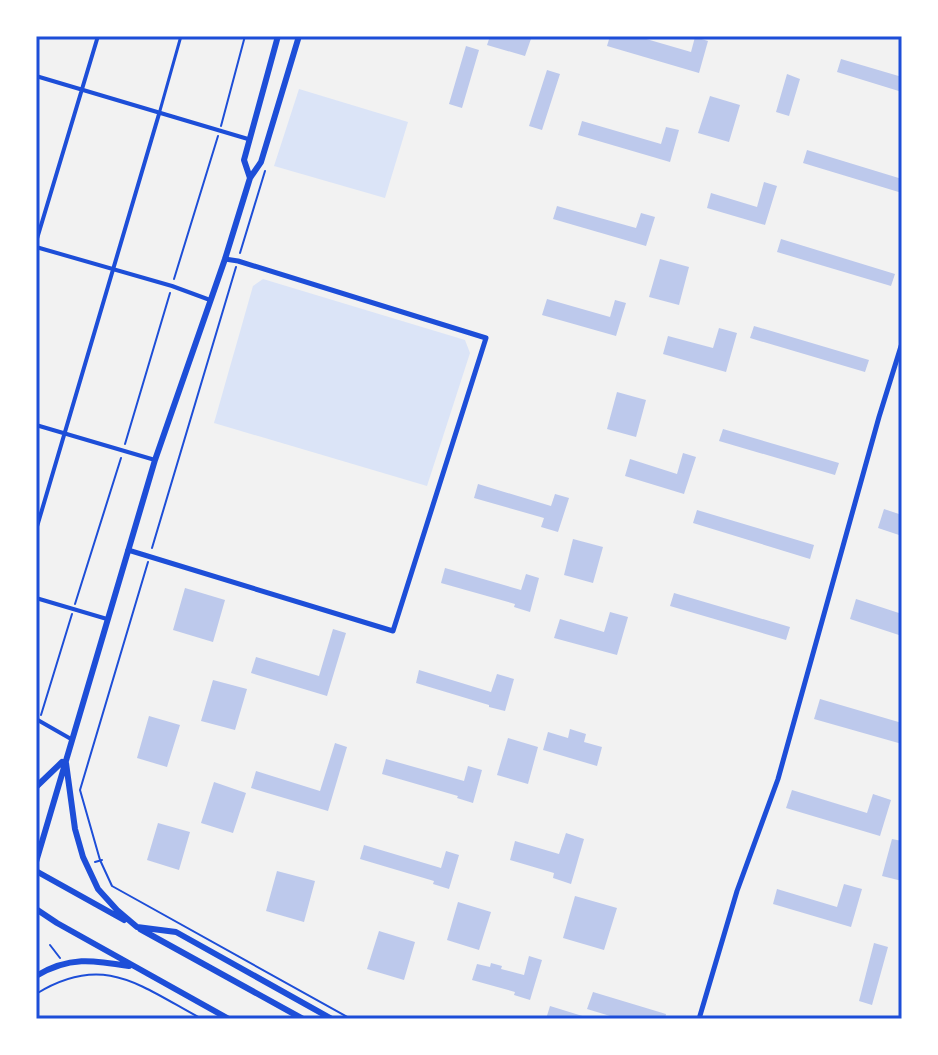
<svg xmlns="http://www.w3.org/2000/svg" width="938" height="1055" font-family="'Space Grotesk',sans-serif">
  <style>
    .green { fill: #dbe4f7 }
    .building { fill: #bdc9ec }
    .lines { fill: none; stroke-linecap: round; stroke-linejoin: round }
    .path { stroke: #1d4ed8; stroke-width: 2 }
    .pedestrian { stroke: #1d4ed8; stroke-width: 3 }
    .minor { stroke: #1d4ed8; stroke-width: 4 }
    .tertiary { stroke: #1d4ed8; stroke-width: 5 }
    .secondary { stroke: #1d4ed8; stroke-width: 5 }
    .primary { stroke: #1d4ed8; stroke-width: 6 }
    .neatline { fill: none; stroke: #1d4ed8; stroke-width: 3 }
  </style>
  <rect width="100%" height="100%" fill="#f2f2f2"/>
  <path class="green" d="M 299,89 L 408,122 L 385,198 L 274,166 Z
    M 263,279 L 465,340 L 470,353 L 427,486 L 214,423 L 253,286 Z"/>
  <path class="building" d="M 490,36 L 532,36 L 525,56 L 487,45 Z
    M 610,36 L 636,36 L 691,52 L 695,37 L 708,41 L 699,73 L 607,46 Z
    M 466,46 L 479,50 L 462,108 L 449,104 Z
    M 841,59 L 902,77 L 902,92 L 837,72 Z
    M 547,70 L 560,74 L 542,130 L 529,126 Z
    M 787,74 L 800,79 L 789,116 L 776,112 Z
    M 710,96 L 740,105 L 729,142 L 698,133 Z
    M 582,121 L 661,144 L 666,127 L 679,130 L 670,162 L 578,135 Z
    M 807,150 L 902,179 L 902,193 L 803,163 Z
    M 764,182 L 777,186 L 765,225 L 707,208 L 711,193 L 757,207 Z
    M 557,206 L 636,228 L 641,213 L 655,217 L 646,246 L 553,219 Z
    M 781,239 L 895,274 L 891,286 L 777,252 Z
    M 660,259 L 689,267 L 679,305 L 649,297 Z
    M 547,299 L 610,317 L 615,300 L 626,303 L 616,336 L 542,315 Z
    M 754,326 L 869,360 L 865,372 L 750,338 Z
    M 719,328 L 737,333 L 726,372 L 663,354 L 668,336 L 713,348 Z
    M 617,392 L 646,400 L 636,437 L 607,429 Z
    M 723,429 L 839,463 L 835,475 L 719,441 Z
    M 683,453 L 696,457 L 684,494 L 625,476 L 630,459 L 677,474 Z
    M 478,484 L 551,506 L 555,494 L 569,498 L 558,532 L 541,527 L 544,518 L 474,498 Z
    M 884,509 L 902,515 L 902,536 L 878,528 Z
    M 697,510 L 814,545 L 810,559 L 693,523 Z
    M 573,539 L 603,547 L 593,583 L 564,575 Z
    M 445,568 L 521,590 L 526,574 L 539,578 L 530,612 L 514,607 L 515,604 L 441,583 Z
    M 185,588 L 225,600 L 213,642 L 173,630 Z
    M 674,593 L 790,627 L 786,640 L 670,606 Z
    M 856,599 L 902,614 L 902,636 L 850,619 Z
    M 610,612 L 628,617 L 617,655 L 554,638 L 560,619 L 604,632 Z
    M 333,629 L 346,633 L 327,696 L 251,673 L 256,657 L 319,676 Z
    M 419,670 L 491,692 L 497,674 L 514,679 L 505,711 L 489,707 L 489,705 L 416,683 Z
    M 213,680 L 247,689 L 235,730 L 201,721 Z
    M 820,699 L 902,723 L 902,744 L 814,719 Z
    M 149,716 L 180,725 L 167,767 L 137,758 Z
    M 570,729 L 586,734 L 584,742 L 602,747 L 597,766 L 543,750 L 548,732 L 568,738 Z
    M 508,738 L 538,747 L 528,784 L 497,775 Z
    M 335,743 L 347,747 L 328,811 L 251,788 L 256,771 L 320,791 Z
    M 386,759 L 464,781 L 468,766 L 482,770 L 473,803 L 457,798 L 458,796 L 382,774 Z
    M 214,782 L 246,793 L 233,833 L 201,823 Z
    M 792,790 L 867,813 L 873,794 L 891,800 L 880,836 L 786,808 Z
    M 158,823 L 190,832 L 179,870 L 147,860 Z
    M 566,833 L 584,839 L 571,884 L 553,878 L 554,873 L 510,860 L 515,841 L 559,854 Z
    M 892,839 L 902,841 L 902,881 L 882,876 Z
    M 364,845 L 441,868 L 446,851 L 459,855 L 449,889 L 433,884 L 434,881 L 360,859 Z
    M 277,871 L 315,881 L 304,922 L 266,911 Z
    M 844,884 L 862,889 L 851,927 L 773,904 L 777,889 L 837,907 Z
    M 575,896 L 617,908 L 604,950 L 563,938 Z
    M 458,902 L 491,912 L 479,950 L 447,940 Z
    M 379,931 L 415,942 L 404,980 L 367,969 Z
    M 874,943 L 888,947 L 872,1005 L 859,1001 Z
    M 529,956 L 542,960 L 530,1000 L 514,995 L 515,992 L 472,980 L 477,964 L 490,967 L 491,963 L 502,966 L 501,969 L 524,975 Z
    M 593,992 L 666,1014 L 665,1019 L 620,1019 L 587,1009 Z
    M 550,1006 L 589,1018 L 589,1019 L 546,1019 Z"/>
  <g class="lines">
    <path class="path" d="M 221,126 L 245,36
      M 240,253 L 265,171
      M 174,279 L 218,136
      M 125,444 L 170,293
      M 152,548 L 236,267
      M 148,562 L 80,790 L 100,860 L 112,886 L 351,1019
      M 75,604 L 121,458
      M 41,715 L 72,614
      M 95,862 L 102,860
      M 50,945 L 60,958
      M 36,994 C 104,952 140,986 202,1019"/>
    <path class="pedestrian" d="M 159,114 L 181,36"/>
    <path class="minor" d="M 36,76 L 248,139
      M 36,242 L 98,36
      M 36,247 L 172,286 L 210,300
      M 36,425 L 155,460
      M 36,530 L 159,114
      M 36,598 L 107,619
      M 36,719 L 71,739"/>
    <path class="tertiary" d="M 128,550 L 393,631 L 486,338 L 238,261 L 225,259"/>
    <path class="secondary" d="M 699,1019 L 737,891 L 778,779 L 879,417 L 902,343"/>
    <path class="primary" d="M 250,178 L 244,160 L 278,36
      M 66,763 L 75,829 L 83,857 L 98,889 L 117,910 L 137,927 L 176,932 L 332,1019
      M 36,787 L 62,762
      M 36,862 L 155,460 L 225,259 L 250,178 L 261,162 L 299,36
      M 36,871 L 124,920
      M 36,909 L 57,923 L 229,1019
      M 140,929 L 303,1019
      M 36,976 C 69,956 93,960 129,966"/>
  </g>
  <rect width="938" height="1055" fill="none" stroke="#ffffff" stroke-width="76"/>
  <rect x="38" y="38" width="862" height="979" class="neatline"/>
</svg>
